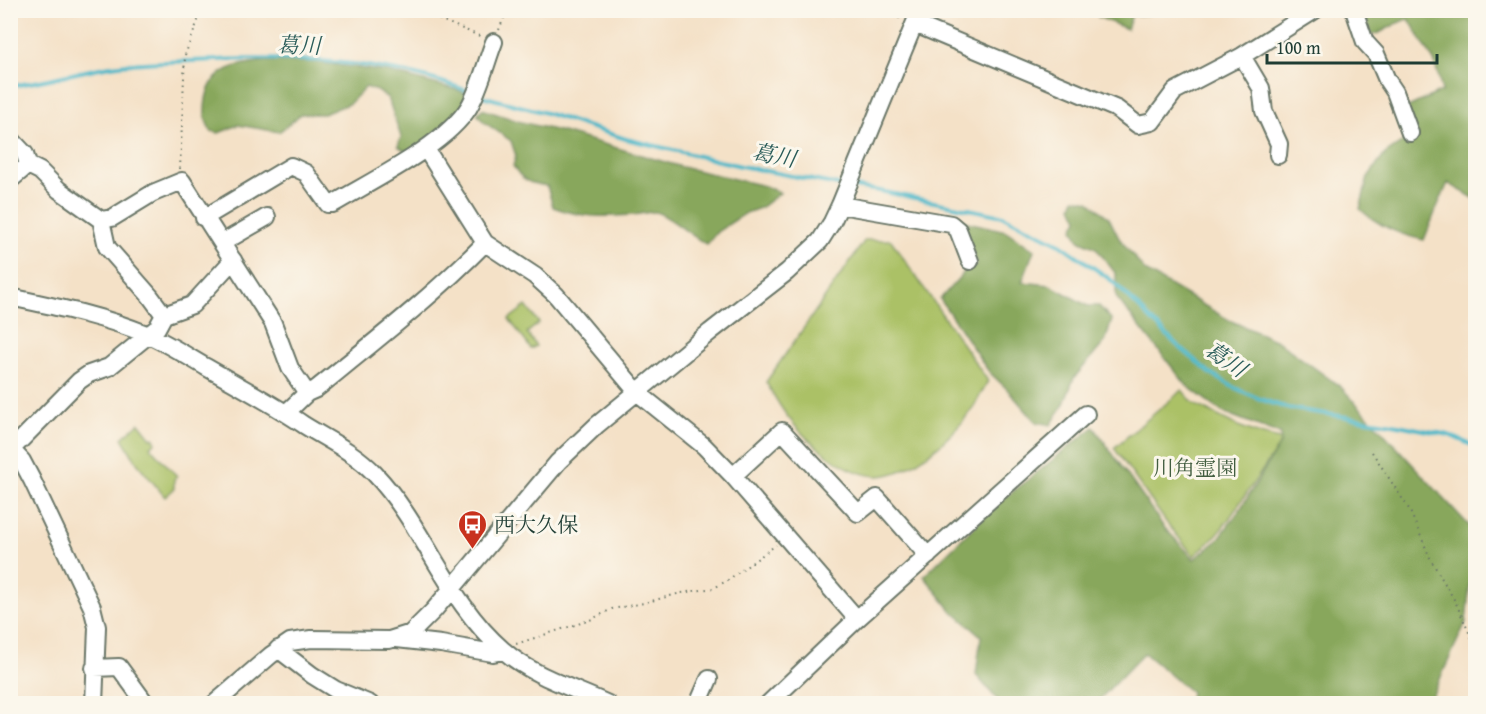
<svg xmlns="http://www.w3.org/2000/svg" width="1486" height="714" font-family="'Gentium Book Plus','Noto Serif JP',serif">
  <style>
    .green { fill: #abc166; stroke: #657f4d; stroke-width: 1.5 }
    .forest { fill: #88a75b; stroke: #547248; stroke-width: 1.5 }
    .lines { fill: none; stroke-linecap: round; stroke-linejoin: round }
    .stream { stroke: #4cb8c9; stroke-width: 4 }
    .minor-casing { stroke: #6a7667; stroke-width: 20 }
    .path { stroke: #6a7667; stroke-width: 2; stroke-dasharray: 1.5 4.5; stroke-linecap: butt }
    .minor { stroke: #fff; stroke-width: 16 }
    .labels { text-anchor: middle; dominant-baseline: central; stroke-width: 6; stroke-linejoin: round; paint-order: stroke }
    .park-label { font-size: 21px; fill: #425e40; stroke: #fbf7ec }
    .poi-label { font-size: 21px; fill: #1f3d34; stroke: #fbf7ec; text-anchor: start }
    .water-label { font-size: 22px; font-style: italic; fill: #2a5c59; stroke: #fbf7ec }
  </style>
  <rect width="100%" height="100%" fill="#fbf7ec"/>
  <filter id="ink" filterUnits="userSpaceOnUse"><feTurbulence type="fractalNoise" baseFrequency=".0167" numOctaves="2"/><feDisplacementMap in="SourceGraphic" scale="12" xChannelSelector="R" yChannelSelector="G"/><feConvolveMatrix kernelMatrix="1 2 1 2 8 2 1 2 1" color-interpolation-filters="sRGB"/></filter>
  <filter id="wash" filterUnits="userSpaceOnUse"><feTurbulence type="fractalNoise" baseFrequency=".008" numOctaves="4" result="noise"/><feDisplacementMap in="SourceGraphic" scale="24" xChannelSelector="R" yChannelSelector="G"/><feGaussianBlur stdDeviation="1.35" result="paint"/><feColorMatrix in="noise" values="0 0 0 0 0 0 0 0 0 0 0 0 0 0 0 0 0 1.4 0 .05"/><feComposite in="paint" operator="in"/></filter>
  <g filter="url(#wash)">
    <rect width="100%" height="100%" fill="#f4e1c7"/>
    <path class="green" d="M 865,240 L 891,240 L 988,381 C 982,391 977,403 970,412 C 951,438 911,475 878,476 C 847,476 806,441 788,417 C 780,407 773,394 766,382 Z
      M 526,306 L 539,323 L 527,333 L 536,346 L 531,349 L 509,319 Z
      M 1182,390 L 1194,404 L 1238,426 L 1260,434 L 1283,440 L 1229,519 L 1215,537 L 1194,556 L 1166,522 L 1114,448 Z
      M 139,423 L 151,438 L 153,437 L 156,442 L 150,447 L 177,476 L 174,479 L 174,489 L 165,497 L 137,463 L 122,438 Z"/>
    <path class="forest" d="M 1098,11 L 1098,10 L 1149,11 L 1148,15 L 1132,15 L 1127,29 L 1098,17 Z
      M 1363,11 L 1475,11 L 1475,199 L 1448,183 L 1438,205 L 1424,240 C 1400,235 1378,226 1360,209 L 1368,177 L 1385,154 L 1416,133 L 1406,108 L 1442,91 L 1435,63 L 1409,19 C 1395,21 1386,33 1371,35 Z
      M 269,61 L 315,62 L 388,72 L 458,90 L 465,93 L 469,98 L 462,110 L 414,150 L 405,151 L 398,146 L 401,137 L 388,98 L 377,91 L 366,87 L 350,103 L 324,114 L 301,114 L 279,132 L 238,125 L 219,133 L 211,131 C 204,120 204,112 206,99 C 212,67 241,63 269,61 Z
      M 482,109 L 521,122 L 559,131 L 682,167 L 765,186 L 780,193 L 760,208 L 746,213 L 732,222 L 717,232 L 707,244 C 692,238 668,214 655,212 C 648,211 639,215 632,215 C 600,217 583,218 553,207 L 547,186 C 528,183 524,182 513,166 L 516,156 L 511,141 L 484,122 L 477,114 Z
      M 1075,198 L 1089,201 L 1109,218 L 1119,238 L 1145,271 L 1229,320 L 1277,341 L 1341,387 L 1475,532 L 1466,622 L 1429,703 L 1189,703 L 1191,692 L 1144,653 L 1096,703 L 1000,703 L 976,675 L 981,636 L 951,610 L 924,576 L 996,505 L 1094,427 L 1163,526 L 1194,559 L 1217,541 L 1241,508 L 1281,442 L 1280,434 L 1222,412 L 1187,386 L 1116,297 L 1116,274 L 1096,248 L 1079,240 L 1073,229 L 1078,219 L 1072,206 Z
      M 963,221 L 1006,231 L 1034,250 L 1022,282 L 1050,285 L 1088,306 L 1099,306 L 1112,320 L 1105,342 L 1074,378 L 1064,404 L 1051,425 L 1036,422 L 1006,388 L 989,372 L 940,299 L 965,271 L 977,265 Z"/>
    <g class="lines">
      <path class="stream" d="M 10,86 C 42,82 73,73 105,67 C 133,62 163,62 191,61 C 283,56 385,58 471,92
        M 478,95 L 546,113 L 626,139 L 741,166 L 843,186
        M 854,187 L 880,191 L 1003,216 L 1060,244 L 1111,280 L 1177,345 L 1210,373 L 1233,387 L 1260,399 L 1287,408 L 1393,424 L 1449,435 L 1476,447"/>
    </g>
  </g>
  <g filter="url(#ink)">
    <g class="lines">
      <defs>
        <path id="minor" d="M 1354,10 L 1365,42 L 1376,54 L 1387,80 L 1395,92 L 1410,133
          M 915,24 L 1117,109 L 1138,125 L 1152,122 L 1175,91 L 1242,56 L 1315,10
          M 1242,56 L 1261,88 L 1264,111 L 1279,144 L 1278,155
          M 10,138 L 25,154 L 28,165
          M 426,149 L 485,243 L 535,276 L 556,295 L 638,393 L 704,446 L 733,476 L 857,619
          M 10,180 L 28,165 L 40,171 L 59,190 L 101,220 L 112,218 L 153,193 L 182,181 L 273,323 L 290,368 L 307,393
          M 840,205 L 951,224 L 958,230 L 970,261
          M 204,218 L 291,166 L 306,173 L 328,204 L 333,204 C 371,181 446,145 469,107 C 480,88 486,63 494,42
          M 101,220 L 107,247 L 150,296 L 164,315
          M 222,243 L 267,217
          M 10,297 C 56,307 103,316 146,334 C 167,343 187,356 206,367 C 239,386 273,404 304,425 C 328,440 356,453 375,474 C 425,527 447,602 503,650 C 532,676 574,688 608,704
          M 286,413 L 307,393 L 316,389 C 374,342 433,296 485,243
          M 10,448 L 22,461 L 32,480 L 92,607 L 97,627 L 94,704
          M 12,449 L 79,381 L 89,374 L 109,367 L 157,328 L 164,315 L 192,305 L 233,260
          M 733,476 L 782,431 L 858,513 L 877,498 L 928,556
          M 397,639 L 441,644 L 493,653 L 503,651
          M 278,649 L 312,675 L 336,690 L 370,704
          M 94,668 L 119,667 L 146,704
          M 214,704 L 271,655 L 290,642 L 311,639 L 389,640 L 411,633 L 434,610 L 558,462 L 597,425 L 710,332 L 787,272 L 820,241 L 832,222 L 840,205 L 920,10
          M 698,704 L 709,679
          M 768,704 L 857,619 L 1086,414"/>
      </defs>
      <use href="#minor" class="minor-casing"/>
      <path class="path" d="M 417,10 L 482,37
        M 882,10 L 901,19
        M 499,30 L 507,10
        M 180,169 L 185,55 L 202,10
        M 1471,278 L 1476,275
        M 1372,452 L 1409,509 L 1431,560 L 1455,601 L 1476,648
        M 516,644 L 590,620 L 612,609 L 644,603 L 681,593 L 714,588 L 728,580 L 776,545"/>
      <use href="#minor" class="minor"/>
    </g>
  </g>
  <defs>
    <symbol id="bus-pin" viewBox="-11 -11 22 30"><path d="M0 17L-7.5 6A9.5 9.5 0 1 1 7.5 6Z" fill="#c8321e" stroke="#fbf7ec"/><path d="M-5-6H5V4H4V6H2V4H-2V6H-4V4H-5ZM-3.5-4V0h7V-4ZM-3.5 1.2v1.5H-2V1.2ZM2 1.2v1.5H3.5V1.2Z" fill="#fff"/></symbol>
  </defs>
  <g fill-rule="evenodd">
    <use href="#bus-pin" x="456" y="508" width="33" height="45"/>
  </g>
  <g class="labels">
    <g class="park-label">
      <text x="1195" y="467">川角霊園</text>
    </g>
    <g class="poi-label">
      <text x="494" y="524">西大久保</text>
    </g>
    <g class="water-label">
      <text transform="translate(299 45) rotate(1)">葛川</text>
      <text transform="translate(774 155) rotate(11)">葛川</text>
      <text transform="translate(1226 359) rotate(34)">葛川</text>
    </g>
  </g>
  <rect width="1486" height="714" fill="none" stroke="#fbf7ec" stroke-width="36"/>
  <path d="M1267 54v9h170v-9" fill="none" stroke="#1f3d34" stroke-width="3"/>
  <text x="1276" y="54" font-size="18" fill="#1f3d34" stroke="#fbf7ec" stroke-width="4.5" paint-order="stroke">100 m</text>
</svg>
